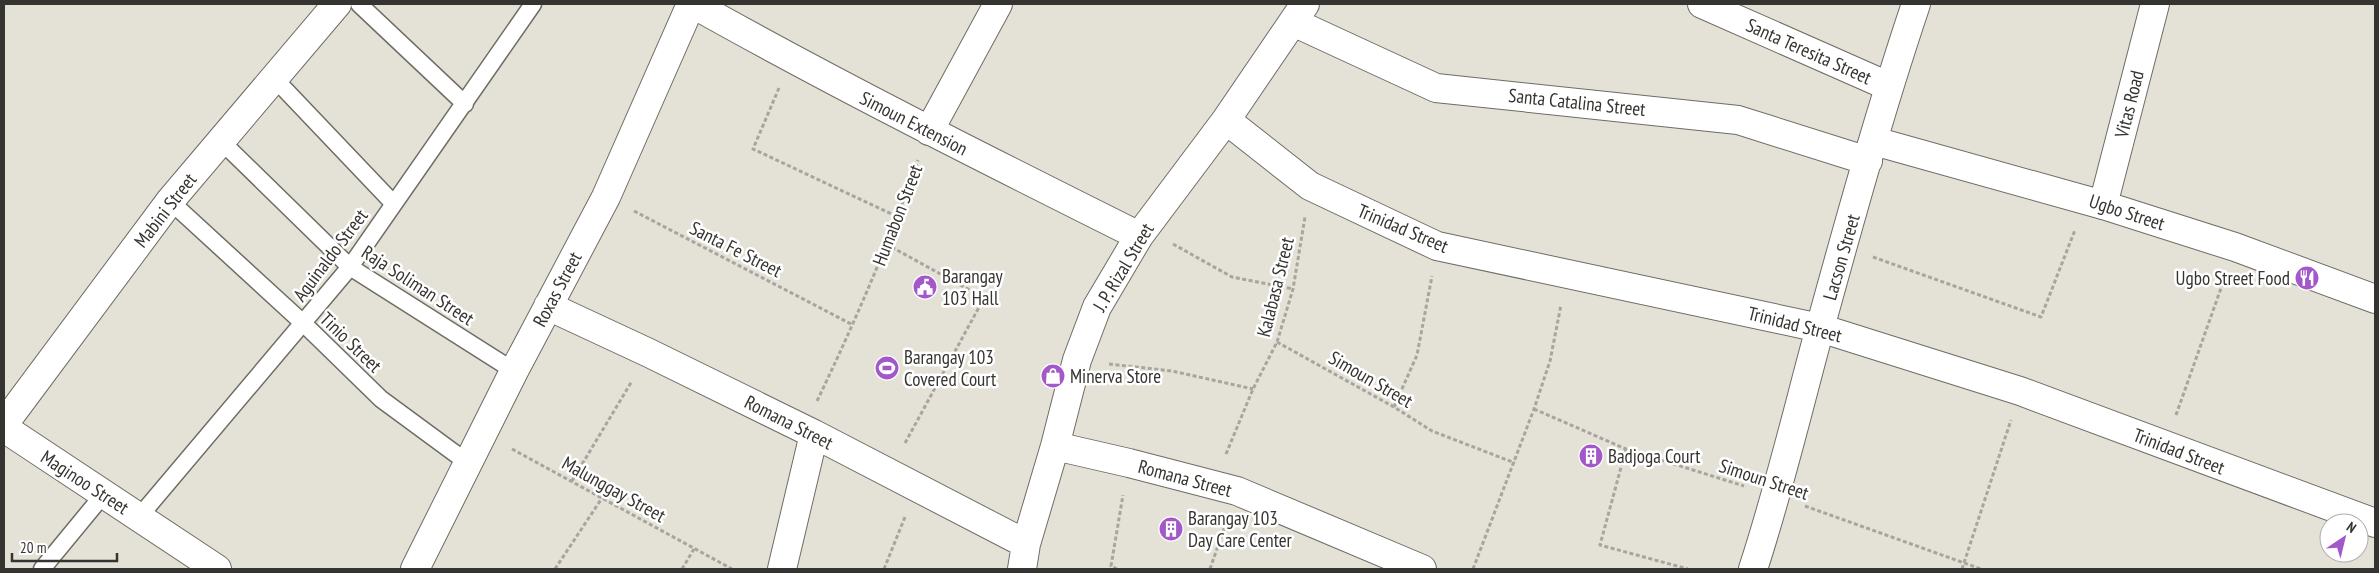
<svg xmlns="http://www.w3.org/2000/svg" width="2379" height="573" font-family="'PT Sans Narrow',sans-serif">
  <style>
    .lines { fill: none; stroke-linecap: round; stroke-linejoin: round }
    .service-casing { stroke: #6f6c64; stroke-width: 19 }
    .minor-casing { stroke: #6f6c64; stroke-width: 30 }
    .tertiary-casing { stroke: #6f6c64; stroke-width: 30 }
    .path { stroke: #a7a59d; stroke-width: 3; stroke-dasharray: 4 2.5; stroke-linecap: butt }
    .service { stroke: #fff; stroke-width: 16 }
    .minor { stroke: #fff; stroke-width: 28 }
    .tertiary { stroke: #fff; stroke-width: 28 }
    .labels { text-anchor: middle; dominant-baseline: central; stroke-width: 5; stroke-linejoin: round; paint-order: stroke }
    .street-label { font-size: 19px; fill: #353430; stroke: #fff }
    .poi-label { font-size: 19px; fill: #353430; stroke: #fff; text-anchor: start }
  </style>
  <rect width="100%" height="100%" fill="#e4e1d7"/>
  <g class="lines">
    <defs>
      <path id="service" d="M 359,4 L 465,104
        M 274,78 L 393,203
        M 221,141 L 350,267 L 514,371
        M 170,201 L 303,323 L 381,399 L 468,463
        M 139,517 L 350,267 L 533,4
        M 42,569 L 103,495"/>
      <path id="minor" d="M 693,4 C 839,86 989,161 1139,236
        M 1702,4 L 1888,86
        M 1293,22 L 1436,88 L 1738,120 L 1868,161
        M 1226,120 L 1310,186 L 1437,246 L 1820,328 L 2020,391 L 2375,523
        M 929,131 L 998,4
        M 1874,141 L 2103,205
        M 548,306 L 649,353 L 814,434 L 1026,544
        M 4,424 L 170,201 L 337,4
        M 4,428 L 217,569
        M 1055,446 L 1129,463 L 1237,491 L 1422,569
        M 415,569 L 514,371 L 606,197 L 691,4
        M 782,569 L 814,434
        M 1022,569 L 1026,544 L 1055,446 L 1077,360 L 1097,307 L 1139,236 L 1226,120 L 1305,4
        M 1753,569 C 1779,490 1798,409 1820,328 C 1850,219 1880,111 1916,4"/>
      <path id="tertiary" d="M 2155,4 L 2103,205 L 2235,247 L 2375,299"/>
    </defs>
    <use href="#service" class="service-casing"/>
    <use href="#minor" class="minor-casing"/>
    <use href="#tertiary" class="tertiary-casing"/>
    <path class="path" d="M 779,88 L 753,149 L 898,217
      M 634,211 L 853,325
      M 886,244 L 984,298 L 904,445
      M 1173,244 L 1232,277 L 1293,289
      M 1873,257 L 2041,317 L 2075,230
      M 1277,342 L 1394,407 L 1432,431 L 1515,463
      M 1109,364 L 1172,371 L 1253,389
      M 817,401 C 855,322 889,243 918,160
      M 1394,407 L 1417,355 L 1432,276
      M 1534,409 L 1626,449 L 1744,486
      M 2176,415 L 2225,277
      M 512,449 L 732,569
      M 1626,449 L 1600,545 L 1688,569
      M 1226,454 L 1253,389 L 1277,342 L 1293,289 L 1305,217
      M 572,481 L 632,381
      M 1805,506 L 1981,569
      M 555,569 L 602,498
      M 682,569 L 694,549
      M 884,569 L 905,517
      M 1117,569 L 1111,566 L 1123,495
      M 1210,569 L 1227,520
      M 1473,569 L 1534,409 L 1550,361 L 1561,305
      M 1962,569 L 2011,420"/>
    <use href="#service" class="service"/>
    <use href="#minor" class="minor"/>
    <use href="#tertiary" class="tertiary"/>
  </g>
  <defs>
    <symbol id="restaurant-disc" viewBox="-11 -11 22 22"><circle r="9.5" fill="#a358ca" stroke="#fff"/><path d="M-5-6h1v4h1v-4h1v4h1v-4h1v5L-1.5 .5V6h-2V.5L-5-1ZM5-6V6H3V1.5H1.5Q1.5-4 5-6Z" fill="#fff"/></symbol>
    <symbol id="civic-disc" viewBox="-11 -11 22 22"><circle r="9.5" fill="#a358ca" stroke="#fff"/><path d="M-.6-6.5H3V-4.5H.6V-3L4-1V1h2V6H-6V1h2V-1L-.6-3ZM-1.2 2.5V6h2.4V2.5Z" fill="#fff"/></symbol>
    <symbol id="stadium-disc" viewBox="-11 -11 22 22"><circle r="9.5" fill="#a358ca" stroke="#fff"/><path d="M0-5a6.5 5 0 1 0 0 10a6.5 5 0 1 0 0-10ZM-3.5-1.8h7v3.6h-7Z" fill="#fff"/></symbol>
    <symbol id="shop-disc" viewBox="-11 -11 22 22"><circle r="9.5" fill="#a358ca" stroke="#fff"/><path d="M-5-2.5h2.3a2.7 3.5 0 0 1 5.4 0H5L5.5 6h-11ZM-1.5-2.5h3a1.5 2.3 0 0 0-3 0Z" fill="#fff"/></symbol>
    <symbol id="building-disc" viewBox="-11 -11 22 22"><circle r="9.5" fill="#a358ca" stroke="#fff"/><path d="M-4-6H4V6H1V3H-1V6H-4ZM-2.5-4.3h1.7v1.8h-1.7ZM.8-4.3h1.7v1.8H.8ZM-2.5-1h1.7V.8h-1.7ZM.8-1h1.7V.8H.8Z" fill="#fff"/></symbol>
  </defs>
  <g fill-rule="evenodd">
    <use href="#restaurant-disc" x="2293" y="264" width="28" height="28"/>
    <use href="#civic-disc" x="911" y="273" width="28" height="28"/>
    <use href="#stadium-disc" x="873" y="354" width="28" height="28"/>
    <use href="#shop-disc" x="1039" y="362" width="28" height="28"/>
    <use href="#building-disc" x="1577" y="442" width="28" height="28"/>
    <use href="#building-disc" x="1157" y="515" width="28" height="28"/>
  </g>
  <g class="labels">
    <g class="street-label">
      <text transform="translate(1809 51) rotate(24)">Santa Teresita Street</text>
      <text transform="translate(1577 102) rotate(6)">Santa Catalina Street</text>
      <text transform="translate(2129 104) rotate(-76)">Vitas Road</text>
      <text transform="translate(914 123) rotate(27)">Simoun Extension</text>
      <text transform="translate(165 210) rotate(-52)">Mabini Street</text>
      <text transform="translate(2127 212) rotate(18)">Ugbo Street</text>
      <text transform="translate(897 215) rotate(-69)">Humabon Street</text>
      <text transform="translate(1403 228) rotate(23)">Trinidad Street</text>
      <text transform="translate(736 249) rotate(27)">Santa Fe Street</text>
      <text transform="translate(330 255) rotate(-53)">Aguinaldo Street</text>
      <text transform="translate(1841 257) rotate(-74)">Lacson Street</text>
      <text transform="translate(1123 267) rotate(-59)">J. P. Rizal Street</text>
      <text transform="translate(418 285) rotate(33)">Raja Soliman Street</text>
      <text transform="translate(1275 287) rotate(-76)">Kalabasa Street</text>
      <text transform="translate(557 289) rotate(-62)">Roxas Street</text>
      <text transform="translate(1795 324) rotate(14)">Trinidad Street</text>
      <text transform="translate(351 342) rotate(44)">Tinio Street</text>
      <text transform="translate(1371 379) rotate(30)">Simoun Street</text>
      <text transform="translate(789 422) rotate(27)">Romana Street</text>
      <text transform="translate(2179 451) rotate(21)">Trinidad Street</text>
      <text transform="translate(1185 478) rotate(15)">Romana Street</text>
      <text transform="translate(1764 479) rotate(18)">Simoun Street</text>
      <text transform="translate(85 482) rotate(33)">Maginoo Street</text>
      <text transform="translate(614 489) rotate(29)">Malunggay Street</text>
    </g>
    <g class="poi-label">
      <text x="942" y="276">Barangay<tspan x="942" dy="22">103 Hall</tspan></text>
      <text x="2290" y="278" text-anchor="end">Ugbo Street Food</text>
      <text x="904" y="357">Barangay 103<tspan x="904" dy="22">Covered Court</tspan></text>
      <text x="1070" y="376">Minerva Store</text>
      <text x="1608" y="456">Badjoga Court</text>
      <text x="1188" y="518">Barangay 103<tspan x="1188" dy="22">Day Care Center</tspan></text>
    </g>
  </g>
  <rect width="2379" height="573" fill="none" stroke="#353430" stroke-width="10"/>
  <g transform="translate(2344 538) rotate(35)"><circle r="24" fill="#ffffff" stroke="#aeaeac"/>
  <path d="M0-4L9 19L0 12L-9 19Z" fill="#a358ca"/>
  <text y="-8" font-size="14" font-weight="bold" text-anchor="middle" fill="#353430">N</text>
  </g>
  <path d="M12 553v8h105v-8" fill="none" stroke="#353430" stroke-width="2.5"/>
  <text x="20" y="553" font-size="15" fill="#353430" stroke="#ffffff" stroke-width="4" paint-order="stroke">20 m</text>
</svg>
